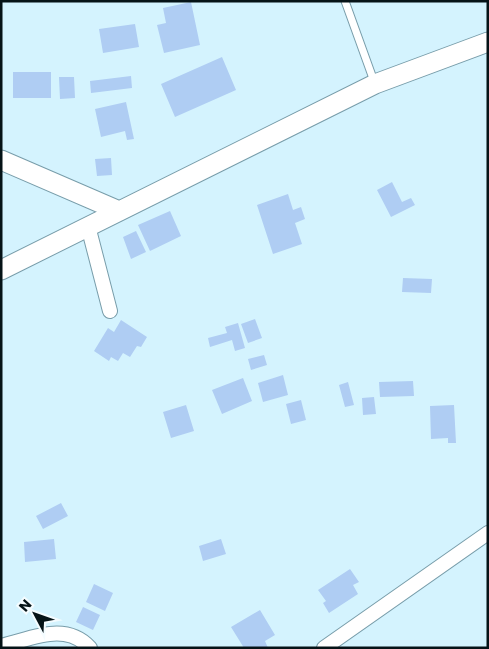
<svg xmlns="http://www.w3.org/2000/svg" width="489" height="649" font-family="Poppins,sans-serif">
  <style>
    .building { fill: #afcdf3 }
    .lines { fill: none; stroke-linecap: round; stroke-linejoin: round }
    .lane-casing { stroke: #789daa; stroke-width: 9 }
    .street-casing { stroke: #789daa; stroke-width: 16 }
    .secondary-casing { stroke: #789daa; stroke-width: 21 }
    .lane { stroke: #fff; stroke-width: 7 }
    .street { stroke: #fff; stroke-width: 14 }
    .secondary { stroke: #fff; stroke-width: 19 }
  </style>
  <rect width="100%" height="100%" fill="#d4f3fe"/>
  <path class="building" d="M 191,2 L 200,45 L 164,53 L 157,25 L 166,23 L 163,8 Z
    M 135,24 L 139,47 L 103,53 L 99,29 Z
    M 222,57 L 236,90 L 175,117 L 161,84 Z
    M 13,72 L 51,72 L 51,98 L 13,98 Z
    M 131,76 L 132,88 L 91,93 L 90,81 Z
    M 59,77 L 74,77 L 75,98 L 60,99 Z
    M 126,102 L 134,139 L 127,140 L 125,131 L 101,137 L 95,109 Z
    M 111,158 L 112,175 L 97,176 L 95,159 Z
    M 392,182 L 402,202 L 411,198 L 415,205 L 391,217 L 377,190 Z
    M 288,194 L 293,210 L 301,207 L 305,219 L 295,223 L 302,244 L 273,254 L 257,205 Z
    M 170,211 L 181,236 L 150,251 L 138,225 Z
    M 136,231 L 146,252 L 131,259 L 123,237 Z
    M 403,278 L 432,279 L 431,293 L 402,292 Z
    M 255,319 L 262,338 L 248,343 L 241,324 Z
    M 121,320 L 147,337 L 141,347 L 137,346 L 130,357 L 123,353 L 118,361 L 111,357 L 109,361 L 94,351 L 108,328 L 114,332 Z
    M 238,323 L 245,348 L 235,351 L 232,340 L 210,347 L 208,338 L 227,333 L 225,327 Z
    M 264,355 L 267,365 L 251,370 L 248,359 Z
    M 283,375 L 288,395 L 263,402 L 258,383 Z
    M 243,378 L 252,401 L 222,414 L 212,390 Z
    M 413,381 L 414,396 L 380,397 L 379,382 Z
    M 348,382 L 354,405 L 345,407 L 339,385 Z
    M 374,397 L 376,414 L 363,415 L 362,398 Z
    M 301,400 L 306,420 L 291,424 L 286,404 Z
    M 186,405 L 194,431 L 171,438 L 163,412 Z
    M 454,405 L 456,443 L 448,443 L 448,438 L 431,439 L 430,406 Z
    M 61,503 L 68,516 L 43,529 L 36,516 Z
    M 54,539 L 56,559 L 25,562 L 24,542 Z
    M 221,539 L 226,554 L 203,561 L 199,546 Z
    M 350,569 L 359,582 L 353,585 L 358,594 L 329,613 L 323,603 L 326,601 L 318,590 Z
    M 94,584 L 113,593 L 105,611 L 86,602 Z
    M 83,607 L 100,615 L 93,630 L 76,622 Z
    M 260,610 L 275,635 L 265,641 L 268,648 L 244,648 L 231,627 Z"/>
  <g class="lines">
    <defs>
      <path id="lane" d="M 345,1 L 375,84"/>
      <path id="street" d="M 88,226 L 110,311
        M 1,646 C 32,639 65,621 90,648
        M 324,648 L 488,533"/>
      <path id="secondary" d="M 1,160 L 119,211
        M 1,270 L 375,84 L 488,42"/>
    </defs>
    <use href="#lane" class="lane-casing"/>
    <use href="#street" class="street-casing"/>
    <use href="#secondary" class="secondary-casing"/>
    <use href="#lane" class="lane"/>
    <use href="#street" class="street"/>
    <use href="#secondary" class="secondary"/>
  </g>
  <rect width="489" height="649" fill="none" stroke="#051317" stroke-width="5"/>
  <g transform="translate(35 614) rotate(311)" stroke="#f4fcff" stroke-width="4" paint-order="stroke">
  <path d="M0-4L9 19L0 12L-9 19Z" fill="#051317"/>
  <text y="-8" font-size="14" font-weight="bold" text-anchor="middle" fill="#051317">N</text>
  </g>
</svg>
